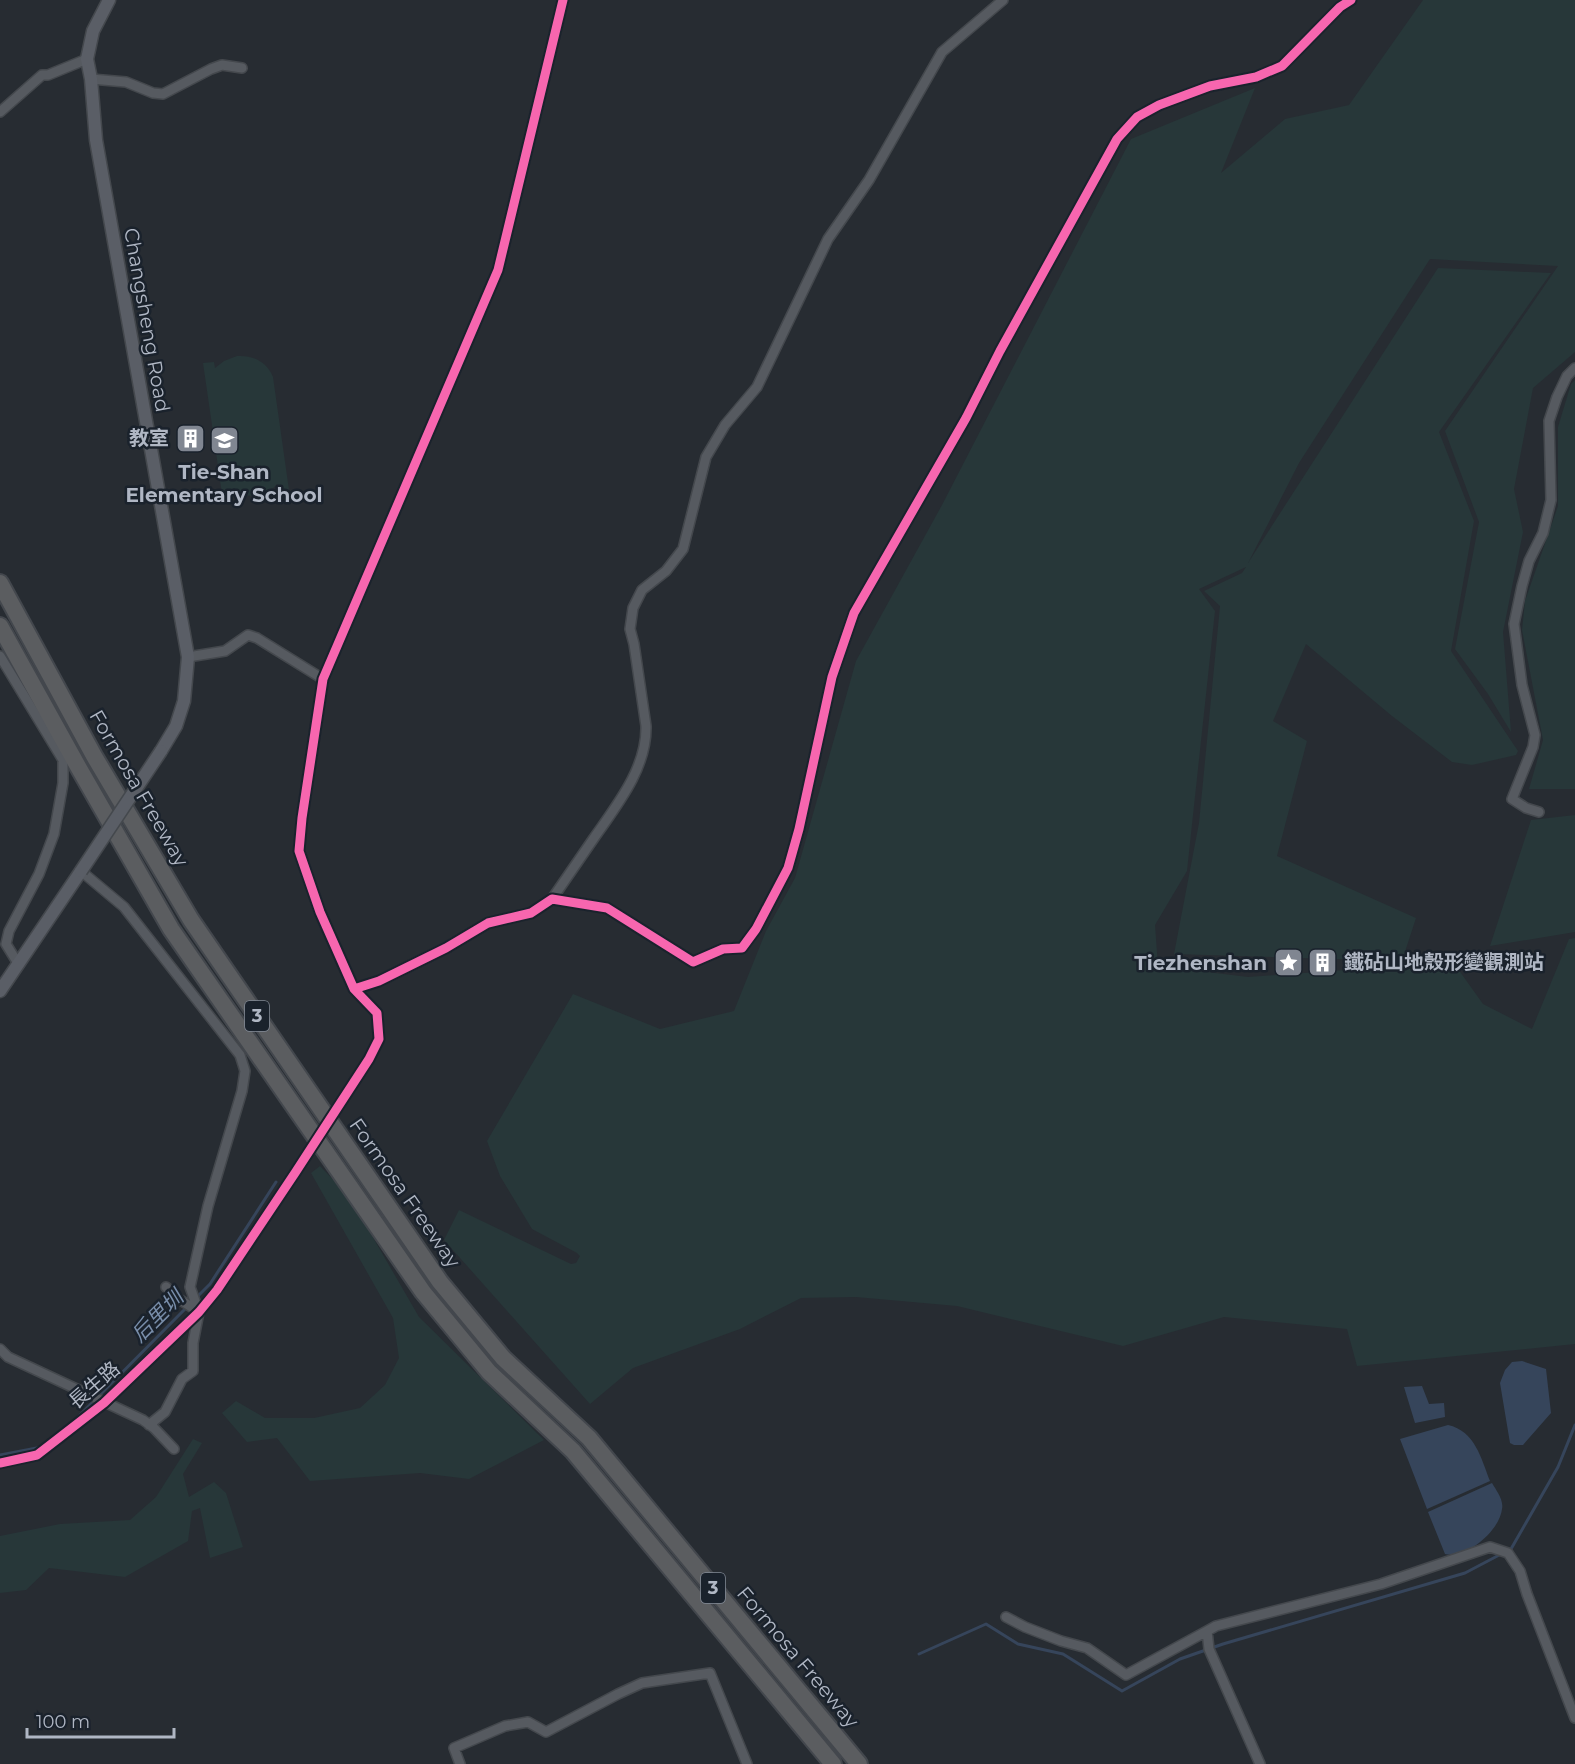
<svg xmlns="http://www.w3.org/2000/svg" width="1575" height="1764" font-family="Montserrat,'Noto Sans TC',sans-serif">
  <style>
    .green { fill: #273739 }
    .water { fill: #36455b }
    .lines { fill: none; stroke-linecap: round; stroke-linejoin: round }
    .stream { stroke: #36455b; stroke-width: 3 }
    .street-casing { stroke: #44484d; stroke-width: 12 }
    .secondary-casing { stroke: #44484d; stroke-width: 15 }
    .highway-casing { stroke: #43474d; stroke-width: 20 }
    .street { stroke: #565a60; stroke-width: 9 }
    .secondary { stroke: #5a5e66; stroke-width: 12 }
    .highway { stroke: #5b5d60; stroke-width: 16 }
    .secondary-bridge-casing { stroke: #44484d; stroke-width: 15; stroke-linecap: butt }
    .secondary-bridge { stroke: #5a5e66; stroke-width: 12 }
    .cycleway-casing { stroke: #1a222c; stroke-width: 13 }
    .cycleway { stroke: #f766af; stroke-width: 9 }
    .labels { text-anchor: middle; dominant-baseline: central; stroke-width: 5; stroke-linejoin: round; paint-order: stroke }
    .shield { fill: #1a222c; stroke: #838a96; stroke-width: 1.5 }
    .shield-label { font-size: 18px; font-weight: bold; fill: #b0b7c4 }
    .street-label { font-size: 20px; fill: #b0b7c4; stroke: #1a222c }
    .poi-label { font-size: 20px; font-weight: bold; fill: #b0b7c4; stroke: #1a222c; text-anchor: end }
    .water-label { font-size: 21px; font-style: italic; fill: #798eaa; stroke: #1a222c }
  </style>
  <rect width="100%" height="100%" fill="#272c32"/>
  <path class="green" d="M 1423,0 L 1575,0 L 1575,352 L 1533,388 L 1514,489 L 1523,532 L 1503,632 L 1511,732 L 1488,694 L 1455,649 L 1479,522 L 1445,431 L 1558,266 L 1430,259 L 1299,463 L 1248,563 L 1438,268 L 1551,273 L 1439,432 L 1474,521 L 1451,651 L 1518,751 L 1516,755 L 1472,765 L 1452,762 L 1392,716 L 1306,644 L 1273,721 L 1307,741 L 1277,856 L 1416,918 L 1402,961 L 1174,954 L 1199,823 L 1220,606 L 1204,591 L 1242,573 L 1246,567 L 1199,589 L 1215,611 L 1187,871 L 1155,925 L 1158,966 L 1248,977 L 1453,962 L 1483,1004 L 1532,1029 L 1569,939 L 1575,938 L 1575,1344 L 1357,1366 L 1347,1329 L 1224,1317 L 1123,1346 L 957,1306 L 856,1297 L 801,1298 L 740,1329 L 633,1368 L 590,1404 L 444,1240 L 459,1210 L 571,1264 L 576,1263 L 580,1256 L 577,1253 L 532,1229 L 500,1176 L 487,1141 L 573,994 L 660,1029 L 734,1011 L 766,931 L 795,878 L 856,661 L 942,505 L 1131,139 L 1255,88 L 1221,173 L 1285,119 L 1349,105 Z
    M 237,356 C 253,355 267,362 273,377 L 290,497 L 280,499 L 277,484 C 265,498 248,499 232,490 L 233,500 L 223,501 L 203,363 L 214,362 L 215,368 L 224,361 Z
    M 1575,380 L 1575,789 L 1529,789 L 1543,740 L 1522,630 L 1525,601 L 1558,506 L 1558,427 L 1571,384 Z
    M 1575,815 L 1575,932 L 1490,946 L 1531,820 Z
    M 320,1166 L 349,1196 L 419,1317 L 544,1440 L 469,1479 L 420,1473 L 310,1481 L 277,1438 L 247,1442 L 222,1413 L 236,1401 L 265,1418 L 314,1418 L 360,1408 L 385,1385 L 399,1358 L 393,1318 L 311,1173 Z
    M 193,1439 L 202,1443 L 183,1474 L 189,1497 L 214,1482 L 226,1493 L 243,1547 L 210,1558 L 200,1508 L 192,1511 L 188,1541 L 125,1577 L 49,1568 L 26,1590 L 0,1593 L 0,1536 L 60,1524 L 130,1520 L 156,1497 Z"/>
  <path class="water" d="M 1522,1361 L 1546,1369 L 1551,1413 L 1523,1445 L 1514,1445 L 1510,1443 L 1500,1383 L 1505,1370 L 1512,1362 Z
    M 1422,1386 L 1429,1404 L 1444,1403 L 1445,1417 L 1415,1423 L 1404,1387 Z
    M 1448,1425 C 1475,1431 1481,1458 1490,1481 L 1427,1509 L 1400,1439 Z
    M 1492,1483 C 1496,1490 1504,1500 1502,1509 C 1500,1530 1467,1559 1445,1554 L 1428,1512 Z"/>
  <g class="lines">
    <path class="stream" d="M 196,1298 L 210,1284 L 276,1182
      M 73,1422 L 187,1307
      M 0,1455 L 42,1447
      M 1508,1550 L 1511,1549 L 1558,1467 L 1575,1425
      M 919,1654 L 986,1624 L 1018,1644 L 1063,1654 L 1122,1691 L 1180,1659 L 1223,1644 L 1465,1573 L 1503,1553"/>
    <defs>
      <path id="street" d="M 91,79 L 126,82 L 153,93 L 163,94 L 211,69 L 222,65 L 242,68
        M 0,112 L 42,75 L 48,75 L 87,59
        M 0,656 L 63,760 L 63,783 L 54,834 L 39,874 L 9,931 L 6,944 L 19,965
        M 188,657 L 225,651 L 248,635 L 257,638 L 323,679
        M 1539,812 L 1526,808 L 1512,799 L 1533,747 L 1535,735 L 1522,685 L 1514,624 L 1522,586 L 1529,561 L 1543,533 L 1551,500 L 1549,421 L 1557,397 L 1567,376 L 1575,368
        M 81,871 L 124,907 L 240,1055 L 245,1071 L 242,1091 L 208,1206 L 190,1287 L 199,1312 L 193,1343 L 193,1371 L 182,1379 L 165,1412 L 149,1425
        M 552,899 C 566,879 580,858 594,838 C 617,805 647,768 646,726 L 634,644 L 630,629 L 633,608 L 642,590 L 666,571 L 683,549 L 706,457 L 725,425 L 757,387 L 828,239 L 869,180 L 942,52 L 1003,0
        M 354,989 L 379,981 L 446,948 L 488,923 L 531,913 L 552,899 L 607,908 L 693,962 L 723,949 L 742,948 L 756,929 L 788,868 L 799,829 L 832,677 L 854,613 L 966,418 L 1000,351 L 1117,139 L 1137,117 L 1159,105 L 1210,86 L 1256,77 L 1282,66 L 1340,7 L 1351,0
        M 166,1287 L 179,1299 L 199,1312
        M 0,1349 L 8,1357 L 143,1420 L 154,1428 L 174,1449
        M 0,1463 L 37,1455 L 104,1403 L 199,1312 L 217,1290 L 295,1173 L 369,1059 L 379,1039 L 377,1013 L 354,989 L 320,912 L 299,851 L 302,818 L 323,679 L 498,270 L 563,0
        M 1006,1617 L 1025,1627 L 1061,1641 L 1087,1648 L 1126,1675 L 1207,1631
        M 460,1764 L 454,1748 L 505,1726 L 528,1722 L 546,1732 L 618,1694 L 642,1683 L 710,1673 L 747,1764
        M 1260,1764 L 1209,1649 L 1207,1631 L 1216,1626 L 1381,1584 L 1490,1547 L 1508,1553 L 1520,1571 L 1527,1594 L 1575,1718"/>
      <path id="secondary" d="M 109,0 L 93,31 L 87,59 L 91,79 L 96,140 L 188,657 L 184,701 L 176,726 L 161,751
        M 0,991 L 81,871"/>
      <path id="highway" d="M 0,583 L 94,756 L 191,920 L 440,1282 L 503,1358 L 589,1438 L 859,1764
        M 0,626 L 76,763 L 171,929 L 423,1292 L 489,1372 L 573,1451 L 833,1764"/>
    </defs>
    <use href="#street" class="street-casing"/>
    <use href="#secondary" class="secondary-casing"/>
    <use href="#highway" class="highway-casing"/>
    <use href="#street" class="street"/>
    <use href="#secondary" class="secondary"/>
    <use href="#highway" class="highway"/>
    <defs>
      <path id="secondary-bridge" d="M 81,871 L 161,751"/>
    </defs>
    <use href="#secondary-bridge" class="secondary-bridge-casing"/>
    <use href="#secondary-bridge" class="secondary-bridge"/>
    <defs>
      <path id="cycleway" d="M 354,989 L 379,981 L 446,948 L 488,923 L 531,913 L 552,899 L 607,908 L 693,962 L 723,949 L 742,948 L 756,929 L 788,868 L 799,829 L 832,677 L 854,613 L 966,418 L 1000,351 L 1117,139 L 1137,117 L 1159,105 L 1210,86 L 1256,77 L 1282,66 L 1340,7 L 1351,0
        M 0,1463 L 37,1455 L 104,1403 L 199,1312 L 217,1290 L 295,1173 L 369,1059 L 379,1039 L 377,1013 L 354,989 L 320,912 L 299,851 L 302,818 L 323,679 L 498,270 L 563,0"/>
    </defs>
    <use href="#cycleway" class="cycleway-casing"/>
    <use href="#cycleway" class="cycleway"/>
  </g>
  <defs>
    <symbol id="building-square" viewBox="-11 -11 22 22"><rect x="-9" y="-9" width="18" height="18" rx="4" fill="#808691" stroke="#1a222c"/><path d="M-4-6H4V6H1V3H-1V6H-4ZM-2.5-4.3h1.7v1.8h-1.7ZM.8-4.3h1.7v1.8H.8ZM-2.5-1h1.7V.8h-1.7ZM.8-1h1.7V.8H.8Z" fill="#fff"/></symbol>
    <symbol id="school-square" viewBox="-11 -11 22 22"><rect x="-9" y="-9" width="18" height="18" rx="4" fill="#808691" stroke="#1a222c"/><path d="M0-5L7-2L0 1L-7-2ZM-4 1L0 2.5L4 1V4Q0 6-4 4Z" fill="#fff"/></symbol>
    <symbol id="sight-square" viewBox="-11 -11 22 22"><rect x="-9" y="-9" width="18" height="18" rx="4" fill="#808691" stroke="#1a222c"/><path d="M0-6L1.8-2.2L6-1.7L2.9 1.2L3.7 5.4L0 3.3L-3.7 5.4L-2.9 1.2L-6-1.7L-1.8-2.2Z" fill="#fff"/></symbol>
  </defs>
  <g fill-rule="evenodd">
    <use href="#building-square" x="174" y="422" width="33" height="33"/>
    <use href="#school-square" x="208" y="424" width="33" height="33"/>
    <use href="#building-square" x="1306" y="946" width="33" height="33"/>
    <use href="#sight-square" x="1272" y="946" width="33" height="33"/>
  </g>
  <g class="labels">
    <g class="shield">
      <rect x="245" y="1001" width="24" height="30" rx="4.5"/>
      <rect x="701" y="1573" width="24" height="30" rx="4.5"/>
    </g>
    <g class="shield-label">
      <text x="257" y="1016">3</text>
      <text x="713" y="1588">3</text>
    </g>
    <g class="street-label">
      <text transform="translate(147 320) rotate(80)">Changsheng Road</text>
      <text transform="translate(139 788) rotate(60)">Formosa Freeway</text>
      <text transform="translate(405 1193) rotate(55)">Formosa Freeway</text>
      <text transform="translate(94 1385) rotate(-41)">長生路</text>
      <text transform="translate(798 1657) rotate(50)">Formosa Freeway</text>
    </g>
    <g class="poi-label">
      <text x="169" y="438">教室</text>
      <text x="224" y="472" text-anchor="middle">Tie-Shan<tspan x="224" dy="23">Elementary School</tspan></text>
      <text x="1344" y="962" text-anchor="start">鐵砧山地殼形變觀測站</text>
      <text x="1267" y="963">Tiezhenshan</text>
    </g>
    <g class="water-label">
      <text transform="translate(157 1316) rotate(-45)">后里圳</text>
    </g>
  </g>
  <path d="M27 1728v9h147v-9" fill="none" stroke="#b0b7c4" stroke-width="3"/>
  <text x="36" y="1728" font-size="18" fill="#b0b7c4" stroke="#1a222c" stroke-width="4.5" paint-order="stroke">100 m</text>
</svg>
